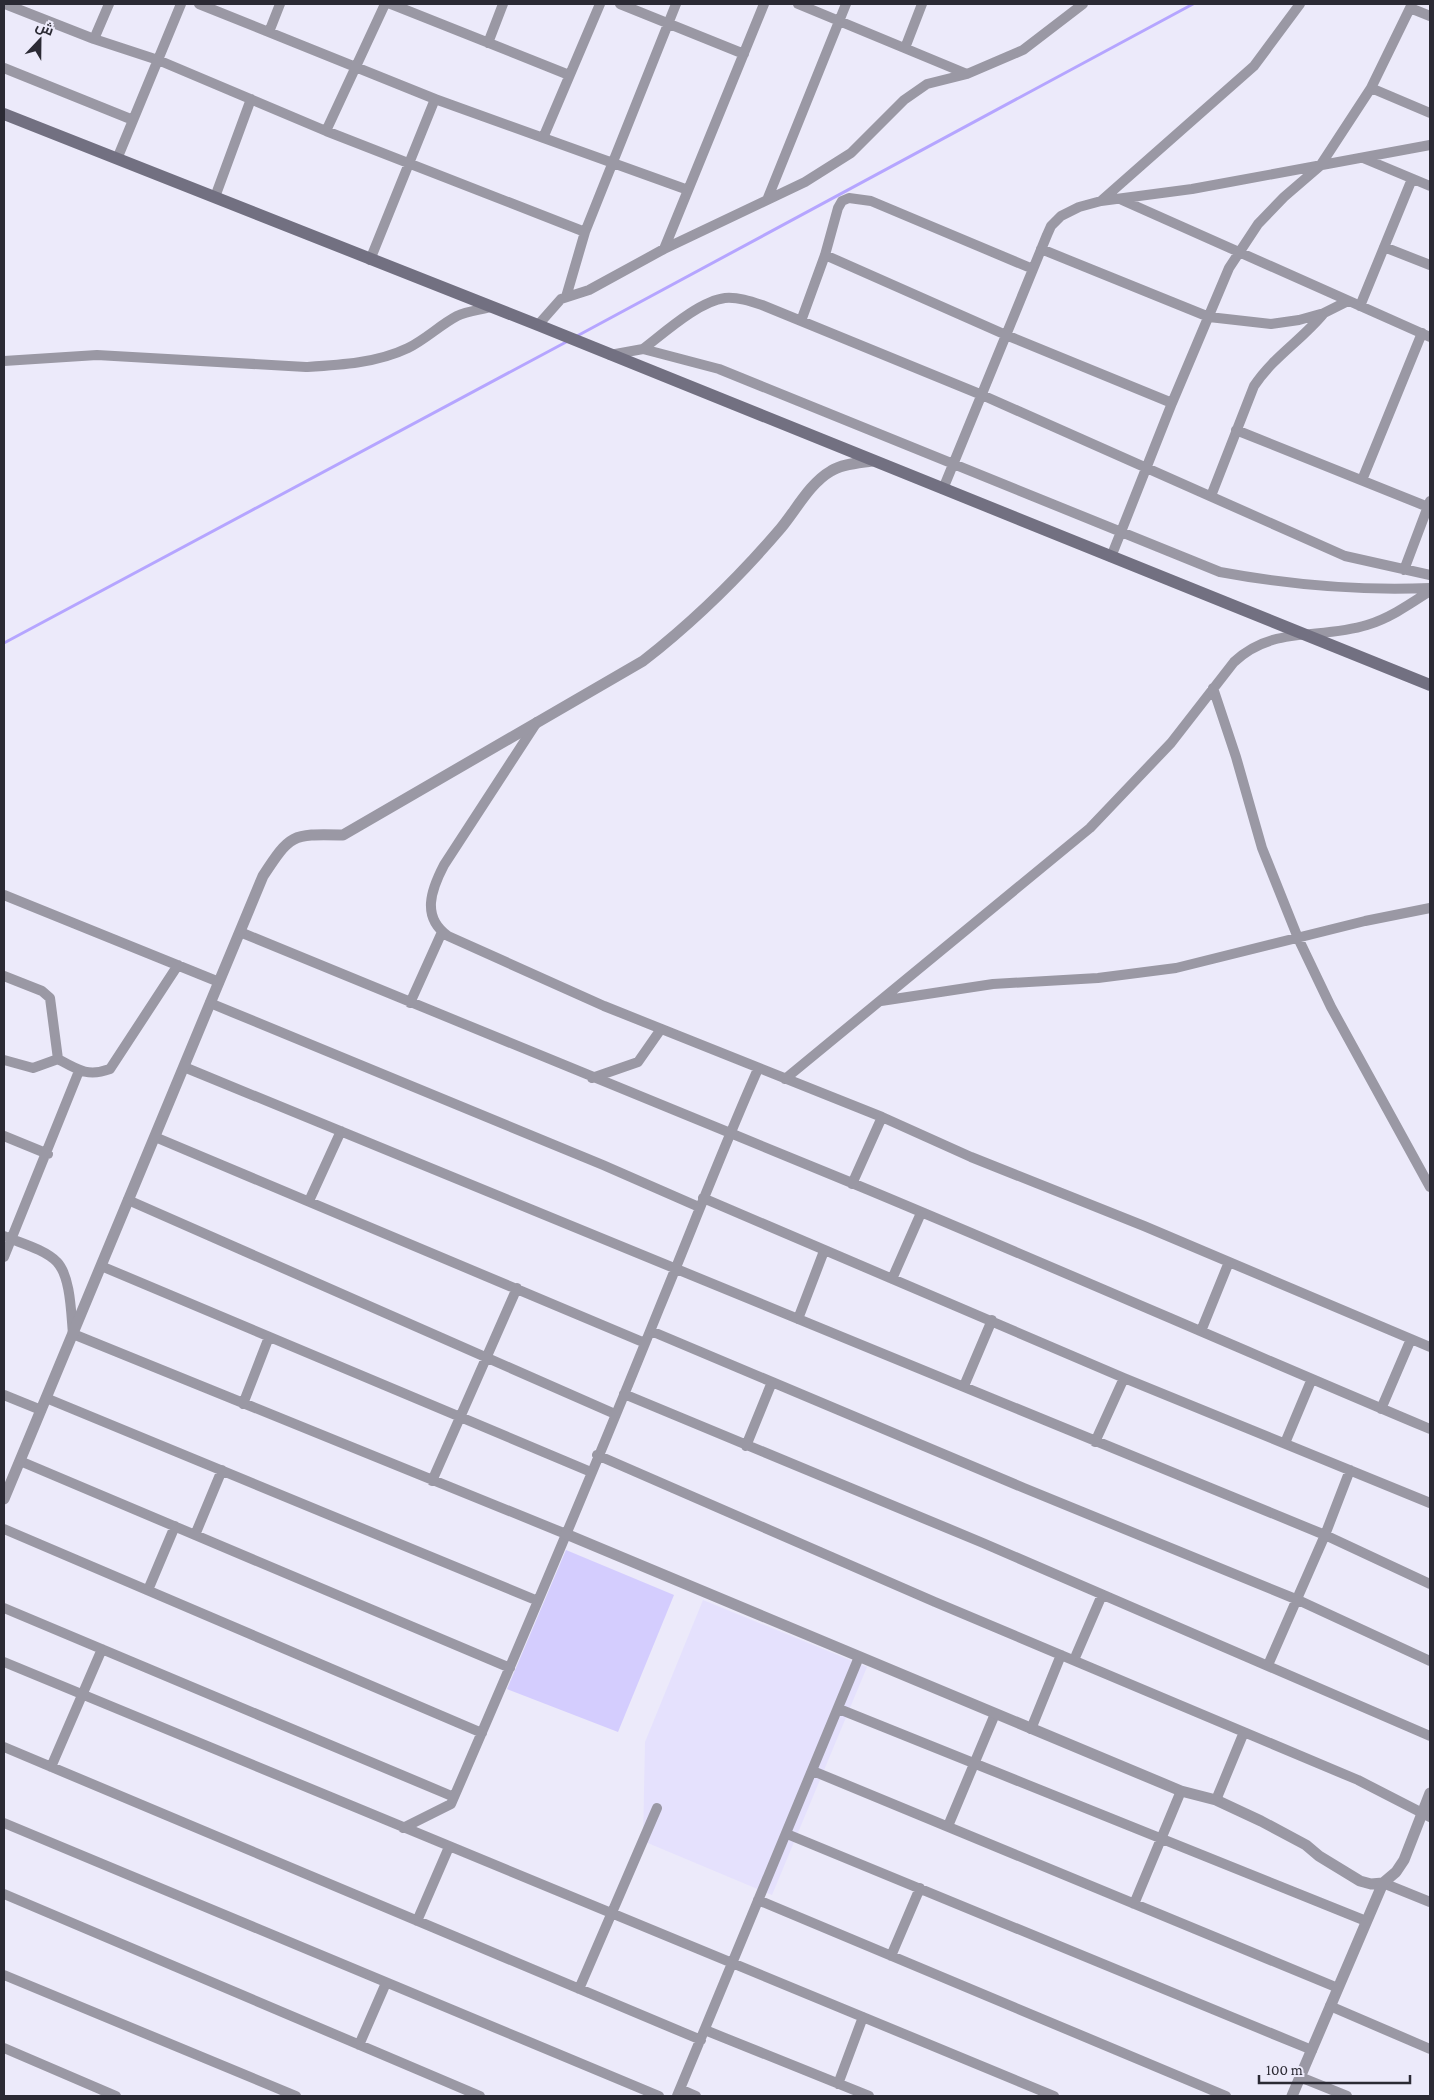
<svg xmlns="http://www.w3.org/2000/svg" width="1434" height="2100" font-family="'Crimson Pro',Cairo,serif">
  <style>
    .built { fill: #e5e1fd }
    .green { fill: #d4cdfe }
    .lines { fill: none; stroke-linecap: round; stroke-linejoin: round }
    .stream { stroke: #b5a5ff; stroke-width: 3 }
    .minor { stroke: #9a98a4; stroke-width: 10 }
    .tertiary { stroke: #9a98a4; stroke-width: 11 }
    .secondary { stroke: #727081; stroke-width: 12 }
  </style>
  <rect width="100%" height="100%" fill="#eceafa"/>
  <path class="built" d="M 703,1600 L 867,1667 L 772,1895 L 643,1841 L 645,1742 Z"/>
  <path class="green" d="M 566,1550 L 674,1595 L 618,1732 L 507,1689 Z"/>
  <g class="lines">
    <path class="stream" d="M 577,336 L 1193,4
      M 4,643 L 568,341"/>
    <path class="minor" d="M 5,4 L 94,39 L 158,60 L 326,131 L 585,232
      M 199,4 L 435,99 L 688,190
      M 391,4 L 569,75
      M 620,4 L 744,54
      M 798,4 L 967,74
      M 1410,8 L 1430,16
      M 269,32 L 280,4
      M 94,39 L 109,4
      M 488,43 L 503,4
      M 905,48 L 922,4
      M 4,68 L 133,120
      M 1371,88 L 1430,113
      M 326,131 L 385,4
      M 543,138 L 600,4
      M 1363,158 L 1430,186
      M 117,159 L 181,4
      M 215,197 L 251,99
      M 767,200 L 846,4
      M 1122,200 L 1430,337
      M 1101,201 L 1254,66 L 1300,4
      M 1384,247 L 1430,265
      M 664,249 L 764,4
      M 1041,249 L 1209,317 L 1271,324 L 1299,320 L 1324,313 L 1348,301
      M 825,255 L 1006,335 L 1172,403
      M 370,260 L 435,99
      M 566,297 L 585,232 L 676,4
      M 1360,306 L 1412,179
      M 801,321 L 825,255 L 838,208 L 842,201 L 849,198 L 871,201 L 1033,269
      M 538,325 L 561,299 L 589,290 L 664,249 L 805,182 L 851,153 L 904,100 L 927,84 L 967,74 L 1023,50 L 1083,4
      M 643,349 C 664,333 699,301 725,298 C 738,297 750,301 762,305 L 982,395 L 1345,556 L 1430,575
      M 610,355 L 643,349 L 719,369 L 1220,572 C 1290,585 1359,591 1430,588
      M 4,361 L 97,355 L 306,367 C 340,365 377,363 408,348 C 426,339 440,325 457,316 C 467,311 480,310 491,307
      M 1236,430 L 1428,507
      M 1362,480 L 1422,333
      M 943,489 L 1047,235 L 1051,226 L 1061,216 L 1079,207 L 1101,201 L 1192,189 L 1430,145
      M 1211,496 L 1254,386 C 1273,357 1302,340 1324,313
      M 1111,557 L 1172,403 L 1229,268 L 1258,224 L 1284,197 L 1320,166 L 1371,88 L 1412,4
      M 1404,570 L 1430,501
      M 1213,688 L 1236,757 L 1262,848 L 1298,938 L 1331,1007 L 1430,1187
      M 537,722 L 444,865 C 431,890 421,917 448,936 L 604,1006 L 882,1117 L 971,1157 L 1144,1226 L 1430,1347
      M 4,895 L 219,982
      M 240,932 C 443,1017 648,1099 852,1183 C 1045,1263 1237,1348 1430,1429
      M 4,976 L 42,991 L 50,998 L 58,1059 C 78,1070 88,1077 110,1069 L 178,965
      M 881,1001 L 993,984 L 1098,978 L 1176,968 L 1365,921 L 1430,908
      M 210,1003 L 603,1165 L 699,1207
      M 410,1003 L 442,932
      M 4,1060 L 33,1068 L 58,1059
      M 184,1067 L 1325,1535 L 1430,1584
      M 592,1078 L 638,1062 L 661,1029
      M 785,1079 L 1090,828 L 1171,743 L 1234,662 C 1273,625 1319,640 1367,625 C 1390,618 1410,604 1430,591
      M 4,1136 L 48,1154
      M 155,1137 L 645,1343
      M 852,1184 L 882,1117
      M 703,1198 L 1124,1378 L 1430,1503
      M 128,1200 L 615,1414
      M 309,1201 L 341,1131
      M 4,1236 C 20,1243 44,1249 57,1262 C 71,1277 71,1314 73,1334 L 566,1534
      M 4,1257 L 79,1071
      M 101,1266 L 591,1472
      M 892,1279 L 921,1213
      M 798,1319 L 824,1251
      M 651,1331 L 1024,1488 L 1298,1600 L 1430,1661
      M 1201,1331 L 1229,1262
      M 964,1386 L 992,1320
      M 624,1394 L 983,1543 L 1430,1736
      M 4,1395 L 41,1410
      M 46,1398 L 538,1601
      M 243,1404 L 269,1337
      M 1381,1409 L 1411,1339
      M 1095,1442 L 1124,1378
      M 1285,1443 L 1311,1381
      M 746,1446 L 772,1382
      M 597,1455 L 935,1602 L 1358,1780 L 1430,1817
      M 20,1461 L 510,1668
      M 432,1481 L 517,1288
      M 4,1529 L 482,1733
      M 195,1535 L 222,1470
      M 148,1590 L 175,1526
      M 4,1608 L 454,1797
      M 1074,1660 L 1102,1595
      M 4,1662 L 1054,2096
      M 1268,1665 L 1325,1535 L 1350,1470
      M 839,1709 L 1366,1921
      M 1031,1729 L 1061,1655
      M 4,1747 L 701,2040
      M 51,1767 L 102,1649
      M 813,1771 L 1338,1988
      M 1216,1800 L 1244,1732
      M 4,1823 L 659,2096
      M 948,1826 L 995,1714
      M 403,1828 L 451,1804 C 522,1640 592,1475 659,1309 C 692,1229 723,1148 758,1069
      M 787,1834 L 1312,2050
      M 1383,1883 L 1430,1902
      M 4,1894 L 480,2096
      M 758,1900 L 1226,2096
      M 1134,1904 L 1181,1791
      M 417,1921 L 449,1847
      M 891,1956 L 920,1888
      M 4,1975 L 296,2096
      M 579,1989 L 657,1808
      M 1330,2006 L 1430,2049
      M 705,2030 L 869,2096
      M 359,2045 L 386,1983
      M 4,2048 L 116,2096
      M 1300,2077 L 1347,2096
      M 838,2084 L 863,2017
      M 680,2089 L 696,2096
      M 677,2096 L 859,1657"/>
    <path class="tertiary" d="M 4,1499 L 263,876 C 291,833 292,834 343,835 L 643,661 C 693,622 740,576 781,528 C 796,510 810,483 831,471 C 842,464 859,463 872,461
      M 566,1534 L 1181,1791 L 1216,1800 L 1261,1821 L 1306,1845 L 1319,1856 L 1360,1881 L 1371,1884 L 1383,1883 L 1396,1872 L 1404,1860 L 1430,1793
      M 1292,2096 L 1383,1883"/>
    <path class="secondary" d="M 4,114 L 538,325 L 1430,685"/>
  </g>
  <rect width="1434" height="2100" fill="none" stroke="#2b2a34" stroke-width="10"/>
  <g transform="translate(40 40) rotate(22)" stroke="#eceafa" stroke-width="4" paint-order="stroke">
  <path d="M0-4L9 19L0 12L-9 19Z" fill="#2b2a34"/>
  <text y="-8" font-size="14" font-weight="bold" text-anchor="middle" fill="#2b2a34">ش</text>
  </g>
  <path d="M1259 2075v8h151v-8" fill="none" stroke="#2b2a34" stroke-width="2.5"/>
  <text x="1266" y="2075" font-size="15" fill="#2b2a34" stroke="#eceafa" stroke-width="4" paint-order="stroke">100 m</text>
</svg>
